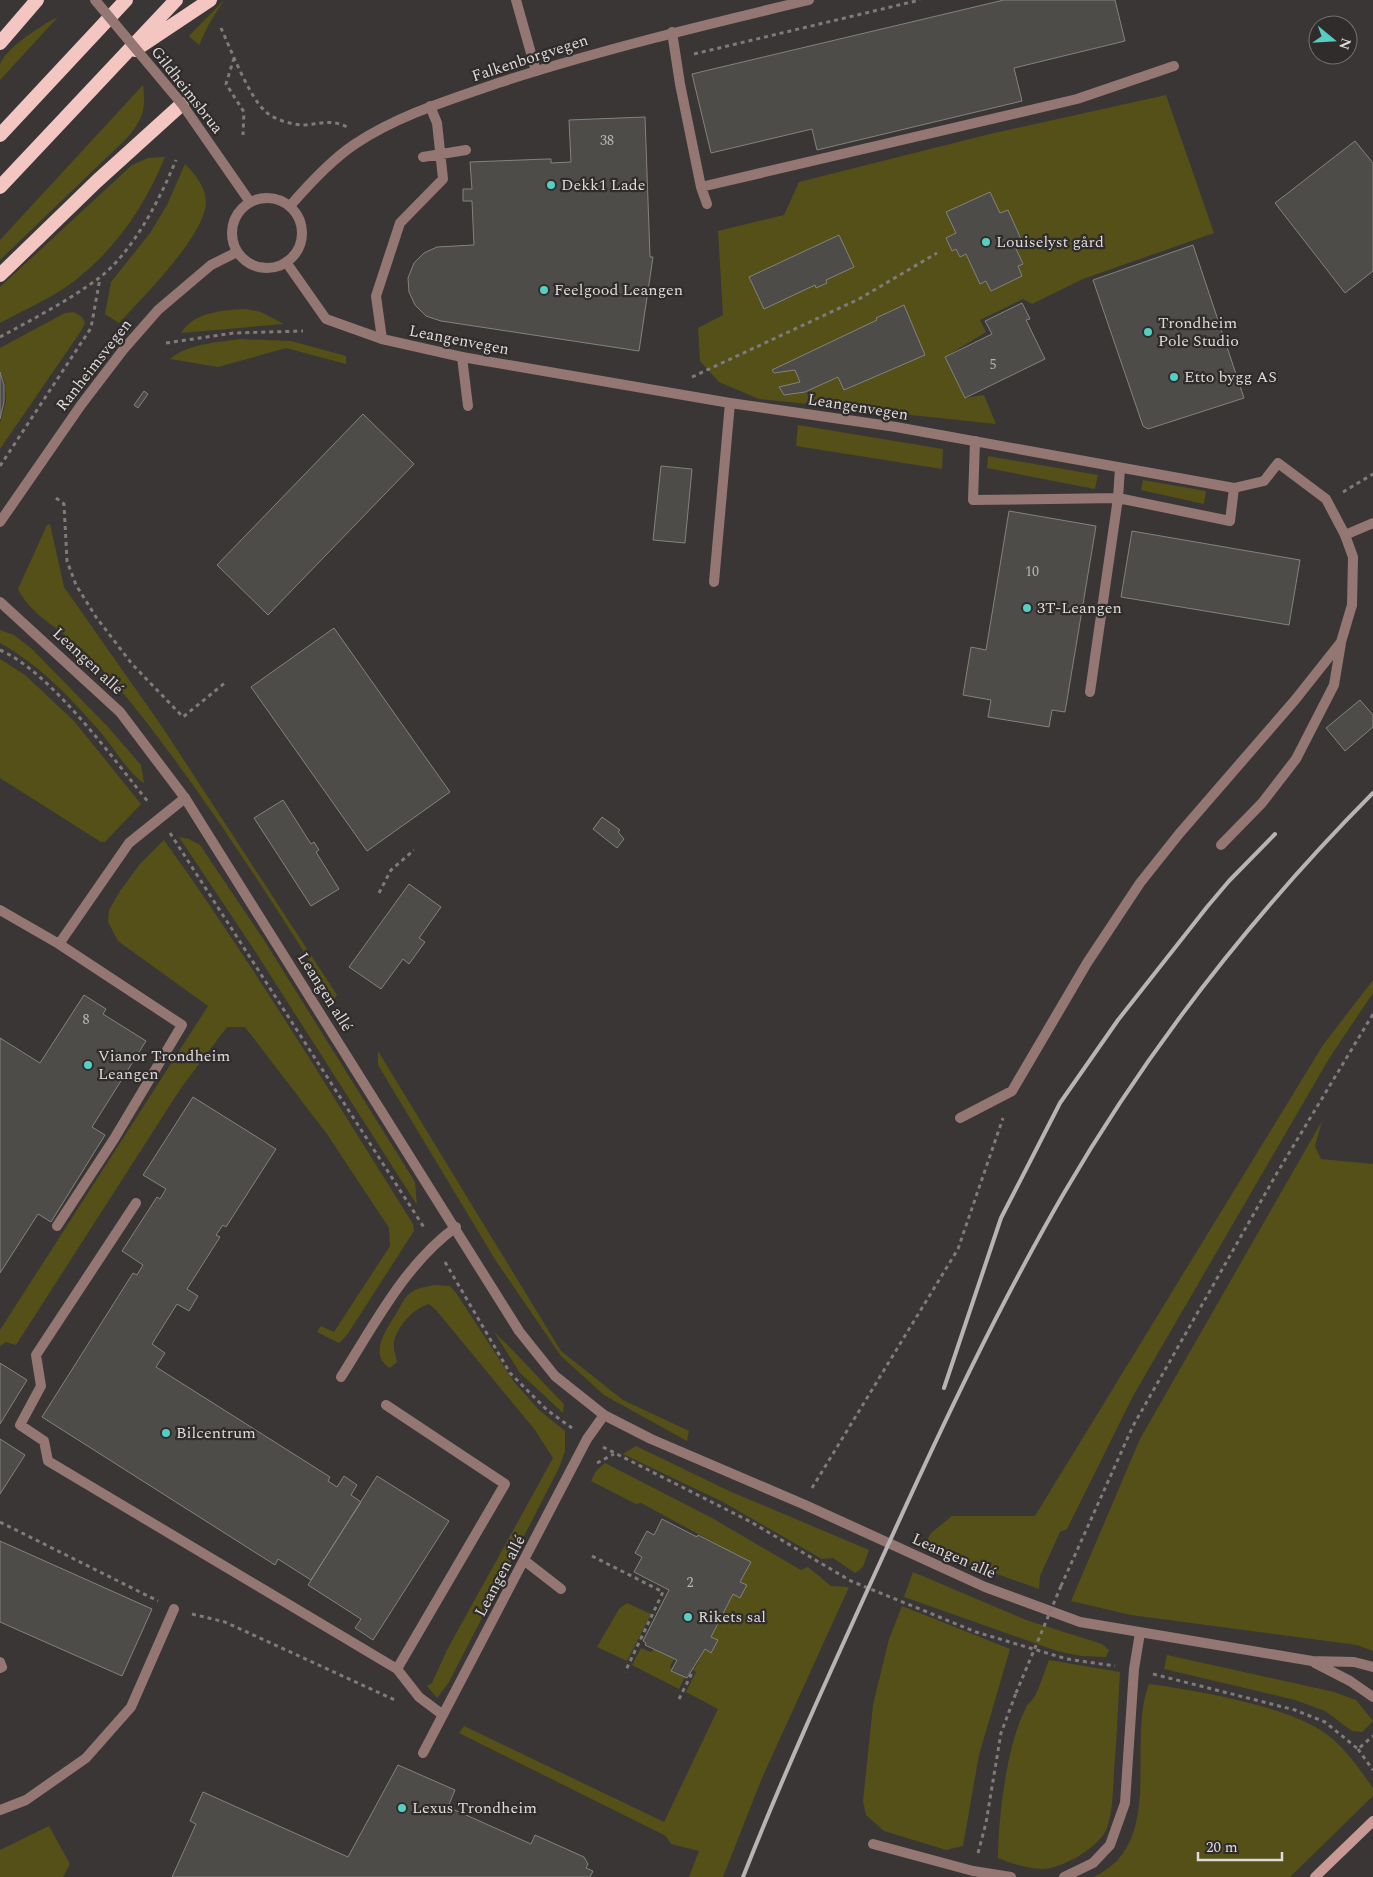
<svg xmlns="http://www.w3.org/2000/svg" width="1373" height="1877" font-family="Spectral,serif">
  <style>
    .green { fill: #545017 }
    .building { fill: #4e4c49; stroke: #84827f }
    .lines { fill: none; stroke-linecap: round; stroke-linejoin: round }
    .path { stroke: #7e7b7a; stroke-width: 3; stroke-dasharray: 4 4; stroke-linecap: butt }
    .service { stroke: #947673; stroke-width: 10 }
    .minor { stroke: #947673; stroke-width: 10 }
    .tertiary { stroke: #947673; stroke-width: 10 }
    .secondary { stroke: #c89995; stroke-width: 10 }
    .trunk { stroke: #f4c6c2; stroke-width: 14 }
    .rail { stroke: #b7b4b3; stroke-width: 4 }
    .path-bridge { stroke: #7e7b7a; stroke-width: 3; stroke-dasharray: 4 4; stroke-linecap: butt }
    .tertiary-bridge { stroke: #947673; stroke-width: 10 }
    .poi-dot { fill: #57cec2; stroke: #302c2b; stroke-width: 2 }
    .labels { text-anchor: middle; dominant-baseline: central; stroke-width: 4.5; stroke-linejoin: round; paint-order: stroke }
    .number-label { font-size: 14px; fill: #b9b6b5 }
    .street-label { font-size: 16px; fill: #dddad9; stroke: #302c2b }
    .poi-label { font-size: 16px; fill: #dddad9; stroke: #302c2b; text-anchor: start }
  </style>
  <rect width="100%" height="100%" fill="#3a3635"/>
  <path class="green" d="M 224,0 L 209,24 L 199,45 L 189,36 Z
    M 58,17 L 0,80 C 0,76 0,68 0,64 C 7,47 42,25 58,17 Z
    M 143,85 C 146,110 143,118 128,137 L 0,260 L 0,240 Z
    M 1166,95 L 1214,233 L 1083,279 L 1032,304 L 1023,299 L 980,320 L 986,332 L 945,357 L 965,398 L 984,395 L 996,424 L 759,399 L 719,382 L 700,361 L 698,328 L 723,315 L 718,231 L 784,215 L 799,182 L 990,134 Z
    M 165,157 C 145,206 116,249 73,282 C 52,298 24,310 0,323 L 0,287 L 132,165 L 148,158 Z
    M 185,164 C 196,175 206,187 206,203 C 204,237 142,298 119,323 L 105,314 L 111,282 L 150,233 L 167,205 Z
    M 246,309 L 261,312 L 284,324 L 181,333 C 194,312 223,310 246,309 Z
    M 74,312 L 82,317 L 85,323 L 81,331 L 0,449 L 0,423 L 6,401 L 5,383 L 0,371 L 0,348 L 65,313 Z
    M 240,339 L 291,341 L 346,356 L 346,364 L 286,348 L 218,367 L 170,359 C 189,343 217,343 240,339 Z
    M 798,425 L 943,449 L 942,469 L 796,446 Z
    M 988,456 L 1098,475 L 1095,489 L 987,468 Z
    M 1143,480 L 1206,491 L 1204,504 L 1141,490 Z
    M 50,524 L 64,587 L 163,728 L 337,995 L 334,999 C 265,891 197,782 115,683 C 101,667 83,649 66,636 C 46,620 30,612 18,589 L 47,525 Z
    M 0,630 L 14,635 L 32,649 L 108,727 L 141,765 L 144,783 C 130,775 113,747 102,734 C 73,700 40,665 0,643 Z
    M 0,659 L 25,675 L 74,721 L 141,804 L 105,842 L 101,842 L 0,778 Z
    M 179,837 L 189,839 L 200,845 L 264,940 L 415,1182 L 417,1205 L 253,948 Z
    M 164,840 C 253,964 332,1095 413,1224 L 414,1231 L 347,1335 L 339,1343 L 317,1332 L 321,1326 L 334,1332 L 390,1246 L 389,1228 L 327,1134 L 245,1027 L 227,1027 L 181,1088 L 16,1345 L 6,1342 L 0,1346 L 0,1330 L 208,1006 L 118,941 L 108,922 L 109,910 L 120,891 L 140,864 Z
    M 1373,980 L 1373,993 L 1330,1057 L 1133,1396 L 1067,1529 L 1060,1532 L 1040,1576 L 1039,1589 L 923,1548 L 931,1533 L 952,1516 L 1035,1516 L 1323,1045 Z
    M 378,1051 L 561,1351 L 623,1400 L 689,1431 L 687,1441 L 604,1395 L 561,1356 L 496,1261 L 378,1065 Z
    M 1322,1121 L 1315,1146 L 1321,1159 L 1373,1164 L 1373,1651 L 1357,1645 L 1131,1615 L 1071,1601 L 1140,1439 Z
    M 434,1285 L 450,1286 L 456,1293 L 514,1382 L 539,1410 L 565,1431 L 565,1451 L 559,1468 L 449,1682 L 437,1698 L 427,1686 L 432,1683 L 447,1650 L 553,1458 L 535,1430 L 436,1310 L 429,1304 C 414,1308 397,1326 394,1342 C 393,1350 396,1355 397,1362 L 390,1368 C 368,1355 386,1330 396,1314 C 400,1308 403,1299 409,1294 C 415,1288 426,1287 434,1285 Z
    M 494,1332 C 519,1355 540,1380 564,1404 L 563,1413 L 520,1373 Z
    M 636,1446 L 727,1490 L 869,1550 L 863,1567 L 855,1573 L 833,1558 L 822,1559 L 723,1502 L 623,1454 Z
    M 605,1463 L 712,1518 L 801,1570 L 808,1567 L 831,1586 L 849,1587 L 762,1778 L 723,1877 L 689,1877 L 699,1851 L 671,1844 L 666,1836 L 459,1733 L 464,1726 L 664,1822 L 718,1709 L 686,1692 L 696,1672 L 691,1669 L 692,1667 L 695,1668 L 705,1649 L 712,1652 L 718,1640 L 711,1637 L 733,1594 L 746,1585 L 740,1582 L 750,1562 L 641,1503 L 636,1504 L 591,1481 L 596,1471 Z
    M 913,1572 L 1026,1620 L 1102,1644 L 1109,1650 L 1106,1657 L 1081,1656 L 1057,1651 L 904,1597 Z
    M 627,1603 L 651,1614 L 627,1661 L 597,1647 L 619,1609 Z
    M 902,1606 L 1010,1649 L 979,1755 L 963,1846 L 946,1850 L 884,1831 L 866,1815 L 863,1801 L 873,1705 L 889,1639 Z
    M 641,1648 L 651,1652 L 654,1649 L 675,1658 L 670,1666 L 672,1671 L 685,1677 L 679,1689 L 632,1665 Z
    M 1167,1655 L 1334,1692 L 1356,1700 L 1373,1721 L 1362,1732 L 1352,1731 L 1325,1711 L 1295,1700 L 1164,1669 Z
    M 1049,1660 L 1120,1672 C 1118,1706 1117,1738 1114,1771 C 1113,1790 1113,1810 1107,1828 C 1100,1847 1062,1869 1042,1869 C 1026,1868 1012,1864 998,1858 C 998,1818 1007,1743 1026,1708 C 1027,1704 1031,1702 1033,1699 C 1040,1688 1044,1672 1049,1660 Z
    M 1149,1684 C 1195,1690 1279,1705 1319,1729 C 1342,1743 1358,1767 1373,1788 L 1373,1796 L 1290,1877 L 1093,1877 C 1167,1845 1126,1743 1149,1684 Z
    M 49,1826 L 70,1864 L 63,1877 L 0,1877 L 0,1850 Z"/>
  <path class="building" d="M 1004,0 L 1115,0 L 1125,41 L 1014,68 L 1022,101 L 817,150 L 812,129 L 711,153 L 692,74 Z
    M 645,117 L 650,257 L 653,257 L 639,351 L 441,321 L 426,316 L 415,305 L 409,292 L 408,278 L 414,263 L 424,253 L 437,247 L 474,245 L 472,201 L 463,201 L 463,189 L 472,189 L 470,162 L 547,159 L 551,159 L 551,163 L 571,162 L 569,120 Z
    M 1355,141 L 1373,163 L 1373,271 L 1345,293 L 1275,203 Z
    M 990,192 L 1000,213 L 1008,210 L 1021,239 L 1013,242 L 1023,264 L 1018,266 L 1022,276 L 991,291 L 986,281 L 980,284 L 966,254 L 960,257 L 956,249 L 952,251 L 946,238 L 956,233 L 946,212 Z
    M 839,235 L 854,267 L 826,280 L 827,283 L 816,288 L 815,285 L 764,309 L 749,277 Z
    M 1193,245 L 1244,398 L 1148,429 L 1143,426 L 1093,280 Z
    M 1022,303 L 1030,319 L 1026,320 L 1045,359 L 965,398 L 945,357 L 992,334 L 985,321 Z
    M 904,305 L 925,355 L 844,390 L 838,377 L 805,392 L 784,395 L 779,387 L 800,382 L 795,370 L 774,373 L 772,370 L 877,320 L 876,318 Z
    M 0,372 L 4,385 L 4,402 L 0,419 Z
    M 144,391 L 148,394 L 138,408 L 134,405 Z
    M 363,414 L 414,464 L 268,615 L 217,565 Z
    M 661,466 L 692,469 L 685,543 L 653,540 Z
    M 1009,511 L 1096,526 L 1065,712 L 1052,710 L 1049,727 L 988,717 L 991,700 L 963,695 L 971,647 L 986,650 Z
    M 1132,531 L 1300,560 L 1289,625 L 1121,597 Z
    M 334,628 L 450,792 L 367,851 L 251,687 Z
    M 1360,700 L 1373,715 L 1373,727 L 1345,751 L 1326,728 Z
    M 283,800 L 311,844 L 314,842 L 319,850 L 316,852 L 339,889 L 311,906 L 254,818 Z
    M 602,817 L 620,830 L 618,832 L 624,839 L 617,848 L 593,829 Z
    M 409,884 L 441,907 L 419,938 L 425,942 L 409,964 L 403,959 L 381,989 L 349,967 Z
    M 84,995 L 106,1009 L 103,1014 L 146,1041 L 92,1127 L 105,1135 L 51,1222 L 38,1214 L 0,1273 L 0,1038 L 40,1063 Z
    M 193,1097 L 276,1149 L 226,1227 L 223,1225 L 216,1235 L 220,1237 L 187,1289 L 198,1296 L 189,1311 L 177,1304 L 152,1344 L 165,1353 L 156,1367 L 330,1477 L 328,1481 L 337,1487 L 344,1476 L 357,1485 L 351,1495 L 361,1502 L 311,1580 L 278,1559 L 275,1565 L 42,1417 L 133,1273 L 137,1275 L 143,1265 L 122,1251 L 157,1197 L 160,1199 L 166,1189 L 143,1175 Z
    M 0,1363 L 27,1380 L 0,1424 Z
    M 0,1439 L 25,1455 L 0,1494 Z
    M 377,1476 L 449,1521 L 373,1640 L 355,1628 L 361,1619 L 308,1585 Z
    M 662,1519 L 697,1537 L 698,1535 L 751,1562 L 740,1582 L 747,1585 L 740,1598 L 733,1594 L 711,1637 L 718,1640 L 711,1653 L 705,1649 L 687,1678 L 671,1671 L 677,1660 L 645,1645 L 646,1643 L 643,1641 L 669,1590 L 634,1572 L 642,1557 L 635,1553 L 647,1531 L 654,1535 Z
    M 0,1541 L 152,1609 L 122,1676 L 0,1622 Z
    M 398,1765 L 455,1790 L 448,1807 L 531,1844 L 535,1835 L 584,1857 L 588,1864 L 586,1868 L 593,1871 L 590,1877 L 172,1877 L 196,1824 L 190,1821 L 203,1792 L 348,1857 Z"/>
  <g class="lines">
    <path class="path" d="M 221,28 C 231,50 249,97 266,112 C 275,120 291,124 302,125 C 319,125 330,118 347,127
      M 694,54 L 920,0
      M 234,58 L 226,84 L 244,112 L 243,135
      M 0,337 C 33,319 68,301 99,278 C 133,252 160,199 176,160
      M 166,343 L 234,333 L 303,331
      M 692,377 L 859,299 L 937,253
      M 0,466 L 91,328 L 100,278
      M 1343,492 L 1373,474
      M 56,498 L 64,504 L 67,561 L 76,585 L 96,617 L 132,664 L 183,717 L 226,682
      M 0,650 C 51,672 114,760 149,803
      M 170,833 L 425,1229
      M 379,893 L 391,870 L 414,850
      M 445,1262 L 510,1373 L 547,1410 L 572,1428
      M 603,1447 L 751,1522 L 851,1581 L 976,1632 L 1067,1659 L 1115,1666
      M 597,1463 L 614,1454
      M 812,1488 L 958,1249 L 1003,1118
      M 0,1522 L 158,1601
      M 592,1556 L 663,1592 L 625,1672
      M 1061,1586 L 1133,1426 L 1277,1173 L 1373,1014
      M 192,1614 L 225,1622 L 397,1701
      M 1153,1674 L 1295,1710 L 1325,1722 L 1358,1749 L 1373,1736
      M 679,1699 L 692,1673 L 689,1672
      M 1358,1749 L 1373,1770
      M 978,1853 L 986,1823 L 1001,1733 L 1016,1693"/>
    <path class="service" d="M 516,0 L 536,71
      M 672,32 L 680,84 L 701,187 L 1077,99 L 1174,66
      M 423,157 L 466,150
      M 701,187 L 707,204
      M 382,339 L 376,296 L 400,223 L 443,179 L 437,123 L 430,106
      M 462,357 L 468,406
      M 975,441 L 973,500 L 1118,498 L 1230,521 L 1234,488
      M 1345,535 L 1373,523
      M 714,582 L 730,403
      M 1090,692 L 1118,498 L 1120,468
      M 1221,845 L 1262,803 L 1296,759 L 1334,685 L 1341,643
      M 0,910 L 59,944
      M 960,1118 L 1012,1091 L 1087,963 L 1140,883 L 1179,834 L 1295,700 L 1341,642 L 1352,605
      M 136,1203 L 36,1355 L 41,1386 L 20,1425 L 44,1441 L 48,1461 L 397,1669 L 505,1484 L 386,1405
      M 57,1226 L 114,1139 L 182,1025 L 59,944 L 129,843 L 185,798
      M 341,1377 C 374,1325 405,1264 456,1227
      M 525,1561 L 561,1589
      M 0,1662 L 2,1667 L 0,1668
      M 397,1669 L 419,1697 L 443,1715
      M 423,1753 L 587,1439 L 604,1415
      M 0,1810 L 26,1800 L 86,1758 L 131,1707 L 174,1609
      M 873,1844 L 973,1871 L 1011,1877
      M 1064,1877 L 1093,1863 L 1110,1845 L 1125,1803 L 1134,1669 L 1140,1633"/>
    <path class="minor" d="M 286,262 L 326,319 L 382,339 L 462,357 L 730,403 L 896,427 L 1234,488 L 1264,481 L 1278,463 L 1326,499 L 1345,535 L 1353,557 L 1352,605"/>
    <path class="tertiary" d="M232 233a35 35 0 1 1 70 0a35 35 0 1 1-70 0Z
      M 290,206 C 309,184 331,160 355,144 C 399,115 449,100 498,83 C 600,50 704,25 809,0
      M 0,522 L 81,405 L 123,350 L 158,310 L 211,265 L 237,252
      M 0,602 L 120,712 L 185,798 L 519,1331 L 555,1376 L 604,1415 L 651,1439 L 803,1504 L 985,1587 L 1080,1622 L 1312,1661 L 1354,1662 L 1373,1667
      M 1315,1663 L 1350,1681 L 1373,1697"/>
    <path class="secondary" d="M 1315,1877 L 1373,1821"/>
    <path class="trunk" d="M 0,43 L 37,0
      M 135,50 L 210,0
      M 0,135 L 126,0
      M 0,187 L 176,0
      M 0,275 L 97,181 L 182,104"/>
    <path class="rail" d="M 944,1388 L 1001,1218 L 1060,1103 L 1118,1020 L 1207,907 L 1229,881 L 1275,834
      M 743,1877 C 787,1765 838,1655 888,1545 C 942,1426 998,1307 1064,1193 C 1149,1047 1254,913 1373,793"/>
    <path class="path-bridge" d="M 1016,1693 L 1061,1586"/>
    <path class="tertiary-bridge" d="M 95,0 L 182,104 L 250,202"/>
  </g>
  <g class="poi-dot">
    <circle cx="551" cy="185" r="5"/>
    <circle cx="986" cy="242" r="5"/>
    <circle cx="544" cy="290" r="5"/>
    <circle cx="1148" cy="332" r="5"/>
    <circle cx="1174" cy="377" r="5"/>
    <circle cx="1027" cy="608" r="5"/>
    <circle cx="88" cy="1065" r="5"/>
    <circle cx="166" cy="1433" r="5"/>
    <circle cx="688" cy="1617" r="5"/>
    <circle cx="402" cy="1808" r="5"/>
  </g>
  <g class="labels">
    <g class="number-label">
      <text x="607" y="140">38</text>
      <text x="993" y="364">5</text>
      <text x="1032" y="571">10</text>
      <text x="86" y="1019">8</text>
      <text x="690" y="1582">2</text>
    </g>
    <g class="street-label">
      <text transform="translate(530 58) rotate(-18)">Falkenborgvegen</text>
      <text transform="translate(187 90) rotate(52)">Gildheimsbrua</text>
      <text transform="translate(459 340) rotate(11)">Leangenvegen</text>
      <text transform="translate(94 365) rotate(-52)">Ranheimsvegen</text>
      <text transform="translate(858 407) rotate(9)">Leangenvegen</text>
      <text transform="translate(88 661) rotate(43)">Leangen allé</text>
      <text transform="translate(325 992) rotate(58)">Leangen allé</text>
      <text transform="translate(954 1556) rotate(24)">Leangen allé</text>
      <text transform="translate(500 1576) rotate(-62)">Leangen allé</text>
    </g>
    <g class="poi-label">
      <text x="561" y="185">Dekk1 Lade</text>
      <text x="996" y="242">Louiselyst gård</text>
      <text x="554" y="290">Feelgood Leangen</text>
      <text x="1158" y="323">Trondheim<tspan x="1158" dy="18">Pole Studio</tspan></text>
      <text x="1184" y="377">Etto bygg AS</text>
      <text x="1037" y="608">3T-Leangen</text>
      <text x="98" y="1056">Vianor Trondheim<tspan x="98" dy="18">Leangen</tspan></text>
      <text x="176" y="1433">Bilcentrum</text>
      <text x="698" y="1617">Rikets sal</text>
      <text x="412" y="1808">Lexus Trondheim</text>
    </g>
  </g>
  <g transform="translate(1333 40) rotate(108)"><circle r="24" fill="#302c2b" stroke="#757271"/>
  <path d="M0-4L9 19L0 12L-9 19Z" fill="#57cec2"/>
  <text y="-8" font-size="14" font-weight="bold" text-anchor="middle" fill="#dddad9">N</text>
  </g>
  <path d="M1198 1852v8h84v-8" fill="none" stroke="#dddad9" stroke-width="2.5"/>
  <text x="1206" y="1852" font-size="15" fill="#dddad9" stroke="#302c2b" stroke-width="4" paint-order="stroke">20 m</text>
</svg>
